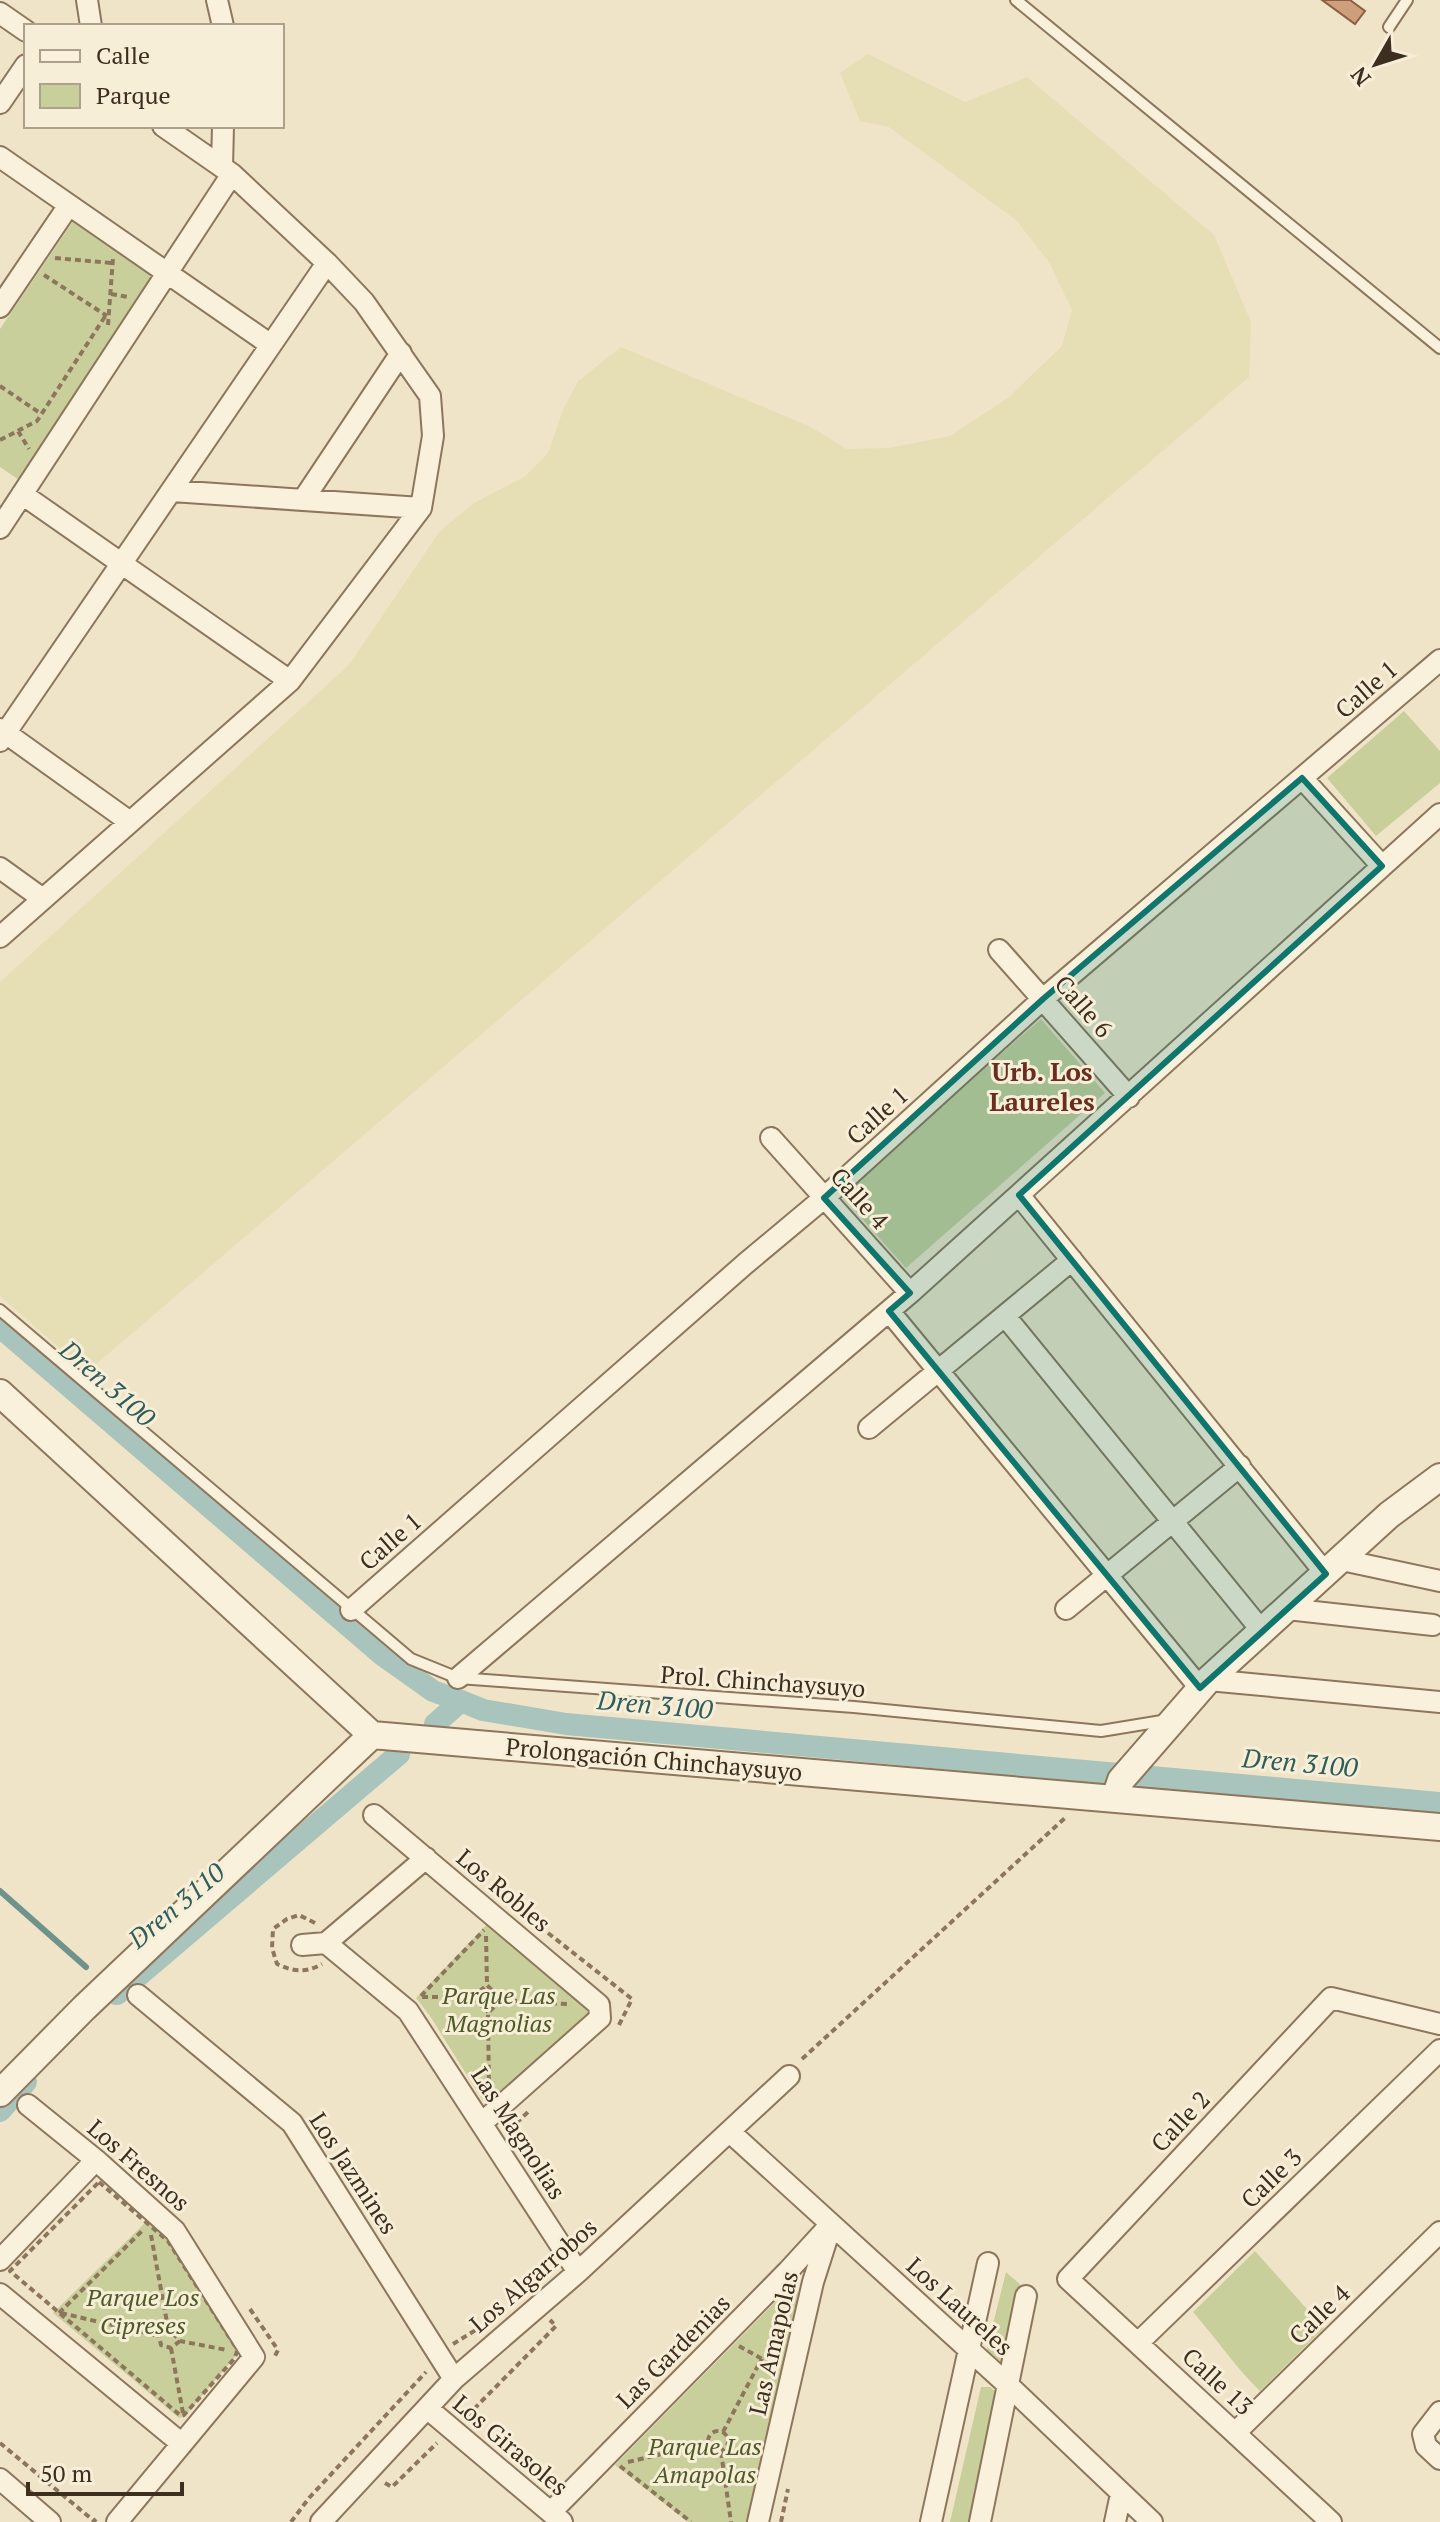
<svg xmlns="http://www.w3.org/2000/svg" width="1440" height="2522" font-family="'PT Serif',serif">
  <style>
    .farmland { fill: #e6deb5 }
    .green { fill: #c9cf9b }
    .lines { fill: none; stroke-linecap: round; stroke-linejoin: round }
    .stream { stroke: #6f938a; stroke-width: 6 }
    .canal { stroke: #a9c4bc; stroke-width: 22 }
    .building { fill: #cf9f7d; stroke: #8d5f41; stroke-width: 2 }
    .service-casing { stroke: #8d765c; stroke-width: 14 }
    .minor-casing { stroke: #8d765c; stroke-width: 24 }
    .tertiary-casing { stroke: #8d765c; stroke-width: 30 }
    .path { stroke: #8d765c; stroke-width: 4; stroke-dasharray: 6 4; stroke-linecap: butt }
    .service { stroke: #faf1dc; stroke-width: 10 }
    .minor { stroke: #faf1dc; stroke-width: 20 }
    .tertiary { stroke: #faf1dc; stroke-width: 26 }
    .marked { fill: #0f766e; fill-opacity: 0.2; stroke: #0f766e; stroke-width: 6; stroke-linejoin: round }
    .labels { text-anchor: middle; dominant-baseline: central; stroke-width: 6; stroke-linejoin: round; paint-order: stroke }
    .street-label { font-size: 24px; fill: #3d2e20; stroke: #f7eed8 }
    .park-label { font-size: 24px; font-style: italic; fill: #4d5a26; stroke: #f7eed8 }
    .neighbourhood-label { font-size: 26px; font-weight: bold; fill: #6b2e1e; stroke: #f7eed8 }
    .water-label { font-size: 26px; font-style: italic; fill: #2f5d5a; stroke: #f7eed8 }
  </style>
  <rect width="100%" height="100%" fill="#f0e4c8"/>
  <path class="farmland" d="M 868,54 L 965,102 L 1027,77 L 1214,235 L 1251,322 L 1249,377 L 87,1372 L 0,1296 L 0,982 L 349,665 L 440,531 L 474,503 L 524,477 L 548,453 L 563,410 L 578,381 L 621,347 L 811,427 L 846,449 L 889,448 L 950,436 L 1008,398 L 1062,346 L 1072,310 L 1049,262 L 1016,220 L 889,127 L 860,121 L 840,73 Z"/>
  <path class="green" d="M 74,220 L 157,277 L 22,482 L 0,467 L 0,329 Z
    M 1404,711 L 1440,751 L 1440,783 L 1376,836 L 1327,778 Z
    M 1041,1019 L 1105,1093 L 906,1268 L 840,1194 Z
    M 491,1920 L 591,2002 L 589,2013 L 495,2099 L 483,2101 L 430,2016 L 416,1998 Z
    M 147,2221 L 169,2241 L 239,2352 L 185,2416 L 179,2418 L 53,2313 Z
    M 1255,2251 L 1324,2328 L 1260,2391 C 1235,2367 1216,2338 1193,2312 Z
    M 1006,2272 L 1022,2286 L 1007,2358 L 1000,2363 L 992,2360 L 986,2352 Z
    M 789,2288 L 797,2291 L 801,2299 L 750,2522 L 688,2522 L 615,2465 Z
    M 981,2387 L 990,2387 L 995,2391 L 998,2401 L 970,2522 L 950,2522 Z"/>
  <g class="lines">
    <path class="stream" d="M 0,1891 L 86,1967"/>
    <path class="canal" d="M 0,1327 L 381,1654 L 433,1691 L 461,1701 L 483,1710 L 566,1724 L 1440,1803
      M 435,1724 L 461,1701
      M 117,1994 L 399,1754
      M 0,2111 L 26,2082"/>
  </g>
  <path class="building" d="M 1322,0 L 1350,0 L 1365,11 L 1355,24 Z"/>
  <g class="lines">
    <defs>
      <path id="service" d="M 1016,0 L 1440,348
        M 1389,27 L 1407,0
        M 0,1310 L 411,1659 L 458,1678 L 854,1707 L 1101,1731 L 1168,1720"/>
      <path id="minor" d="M 87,0 L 91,26
        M 217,0 L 223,26
        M 0,13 L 26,31
        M 0,103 L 26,65
        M 0,157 L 271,345
        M 222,167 L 223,126
        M 0,307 L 69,205
        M 172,491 L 421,508
        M 22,494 L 290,681
        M 303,500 L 401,353
        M 0,528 L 232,174
        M 0,729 L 130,822
        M 0,741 L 327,263
        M 1302,778 L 1382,866
        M 0,868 L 43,899
        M 0,937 L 290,681 L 421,508 L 433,436 L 430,396 L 364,302 L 327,263 L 232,174 L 163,126
        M 999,950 L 1129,1097
        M 771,1138 L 910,1293
        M 1019,1195 L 1326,1574
        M 889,1311 L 1200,1688
        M 1005,1316 L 1262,1631
        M 869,1428 L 1072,1260
        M 1342,1560 L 1440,1581
        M 1066,1609 L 1240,1466
        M 1287,1609 L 1433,1625
        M 351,1610 L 745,1264 L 824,1198 L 1043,999 L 1440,660
        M 458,1678 L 910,1293 L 1440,814
        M 1208,1680 L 1440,1702
        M 374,1815 L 599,2005 L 600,2018 L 483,2122
        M 326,1943 L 426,1858
        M 302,1945 L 326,1943 L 408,2011 L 578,2272
        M 138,1995 L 292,2123 L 454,2379
        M 28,2105 L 96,2160 L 175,2231 L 254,2357 L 117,2522
        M 730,2132 L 1008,2385 L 1152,2522
        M 0,2260 L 96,2160
        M 0,2294 L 182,2444
        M 1138,2343 L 1440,2050
        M 427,2408 L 562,2522
        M 1440,2412 L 1423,2434 L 1426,2446 L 1440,2459
        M 1235,2433 L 1440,2232
        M 0,2479 L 50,2522
        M 551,2512 L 788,2271 L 831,2224
        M 321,2522 L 454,2379 L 578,2272 L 789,2076
        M 758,2522 L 813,2282 L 829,2232
        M 931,2522 L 988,2263
        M 980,2522 L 1026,2296
        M 1115,2522 L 1121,2494
        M 1331,2522 L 1068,2279 L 1331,1998 L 1440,2024"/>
      <path id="tertiary" d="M 0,1393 L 372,1735 L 1440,1827
        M 1115,1798 L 1121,1780 L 1208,1680 L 1389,1515 L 1440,1477
        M 0,2093 L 84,2008 L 372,1735"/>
    </defs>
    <use href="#service" class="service-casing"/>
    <use href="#minor" class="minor-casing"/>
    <use href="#tertiary" class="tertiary-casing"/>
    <path class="path" d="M 55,258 L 112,263
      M 44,275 L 107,316
      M 111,294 L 128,297
      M 108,325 L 113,258
      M 0,386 L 40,413
      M 18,431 L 29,449
      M 0,440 L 37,421 L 106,315
      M 315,1923 L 299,1915 L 287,1919 L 273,1929 L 272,1948 L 277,1964 C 294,1972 306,1973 322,1964
      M 548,1933 L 632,1999 L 619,2025
      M 486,1936 L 487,1985
      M 421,1996 L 484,1930
      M 422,1997 L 473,1997 L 487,1985 L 501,2000 L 488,2013 L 489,2092
      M 473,1997 L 488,2012
      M 501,2000 L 567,2004
      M 802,2059 L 1066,1817
      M 509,2130 L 529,2111
      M 99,2182 L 168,2241 L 235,2346 L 237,2352 L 234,2359 L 184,2415 L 181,2416 L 10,2271 Z
      M 151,2235 L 168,2328
      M 250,2309 L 278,2350 L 274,2358
      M 59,2313 L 144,2229
      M 61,2313 L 159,2336
      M 180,2341 L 171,2348 L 161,2345 L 159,2336 L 168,2328 L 180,2341 L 227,2350
      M 453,2344 L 479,2328
      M 739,2346 L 773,2365
      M 171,2348 L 183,2413
      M 467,2416 L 556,2326 L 550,2320
      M708 2441a10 10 0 1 1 20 0a10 10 0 1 1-20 0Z
      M 723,2432 L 762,2358
      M 0,2443 L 94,2521 L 96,2519
      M 721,2452 L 731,2522
      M 628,2462 L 708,2443
      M 620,2466 L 691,2522
      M 385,2483 L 392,2487 L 437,2443
      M 291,2522 L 309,2498 L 426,2372
      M 781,2522 L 788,2489"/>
    <use href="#service" class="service"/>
    <use href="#minor" class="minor"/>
    <use href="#tertiary" class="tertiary"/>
  </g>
  <path class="marked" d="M 1302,778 L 1382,866 L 1019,1195 L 1326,1574 L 1200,1688 L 889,1311 L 910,1293 L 824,1198 L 1043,999 Z"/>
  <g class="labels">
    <g class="street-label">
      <text transform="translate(1366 689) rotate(-41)">Calle 1</text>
      <text transform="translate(1084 1006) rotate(49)">Calle 6</text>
      <text transform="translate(877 1115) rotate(-42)">Calle 1</text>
      <text transform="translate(860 1198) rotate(48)">Calle 4</text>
      <text transform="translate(390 1541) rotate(-41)">Calle 1</text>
      <text transform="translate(763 1681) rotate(4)">Prol. Chinchaysuyo</text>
      <text transform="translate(654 1759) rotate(5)">Prolongación Chinchaysuyo</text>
      <text transform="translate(504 1890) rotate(40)">Los Robles</text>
      <text transform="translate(1180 2121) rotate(-47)">Calle 2</text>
      <text transform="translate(519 2133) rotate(57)">Las Magnolias</text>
      <text transform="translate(139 2165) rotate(41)">Los Fresnos</text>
      <text transform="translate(354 2173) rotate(57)">Los Jazmines</text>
      <text transform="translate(1271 2178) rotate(-44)">Calle 3</text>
      <text transform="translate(533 2275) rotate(-41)">Los Algarrobos</text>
      <text transform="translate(960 2306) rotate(42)">Los Laureles</text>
      <text transform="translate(1319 2314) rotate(-44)">Calle 4</text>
      <text transform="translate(773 2343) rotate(-77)">Las Amapolas</text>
      <text transform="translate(673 2351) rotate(-45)">Las Gardenias</text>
      <text transform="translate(1218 2381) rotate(43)">Calle 13</text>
      <text transform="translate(511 2445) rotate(40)">Los Girasoles</text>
    </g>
    <g class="park-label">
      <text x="499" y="1995">Parque Las<tspan x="499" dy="28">Magnolias</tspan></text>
      <text x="143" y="2297">Parque Los<tspan x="143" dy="28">Cipreses</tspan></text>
      <text x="705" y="2446">Parque Las<tspan x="705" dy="28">Amapolas</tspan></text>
    </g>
    <g class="neighbourhood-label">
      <text x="1042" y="1071">Urb. Los<tspan x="1042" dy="30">Laureles</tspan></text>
    </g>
    <g class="water-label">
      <text transform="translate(108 1383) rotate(41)">Dren 3100</text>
      <text transform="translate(655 1704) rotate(5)">Dren 3100</text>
      <text transform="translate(1300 1762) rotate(5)">Dren 3100</text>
      <text transform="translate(176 1905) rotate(-40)">Dren 3110</text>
    </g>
  </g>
  <rect x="24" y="24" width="260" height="104" fill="#f7eed8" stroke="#ada18e" stroke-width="2"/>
  <rect x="40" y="50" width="40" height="12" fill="#faf1dc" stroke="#ada18e" stroke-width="2"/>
  <text x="96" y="64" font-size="24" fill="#3d2e20">Calle</text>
  <rect x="40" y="84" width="40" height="24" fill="#c9cf9b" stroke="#ada18e" stroke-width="2"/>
  <text x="96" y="104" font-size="24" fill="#3d2e20">Parque</text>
  <g transform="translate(1376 64) rotate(231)" stroke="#f7eed8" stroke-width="6" paint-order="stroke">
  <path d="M0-6L14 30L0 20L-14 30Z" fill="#3d2e20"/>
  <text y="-12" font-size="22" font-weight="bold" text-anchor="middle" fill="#3d2e20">N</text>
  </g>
  <path d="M28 2482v12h154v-12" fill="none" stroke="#3d2e20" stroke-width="4"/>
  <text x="40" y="2482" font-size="24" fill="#3d2e20" stroke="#f7eed8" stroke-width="6" paint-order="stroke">50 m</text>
</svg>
